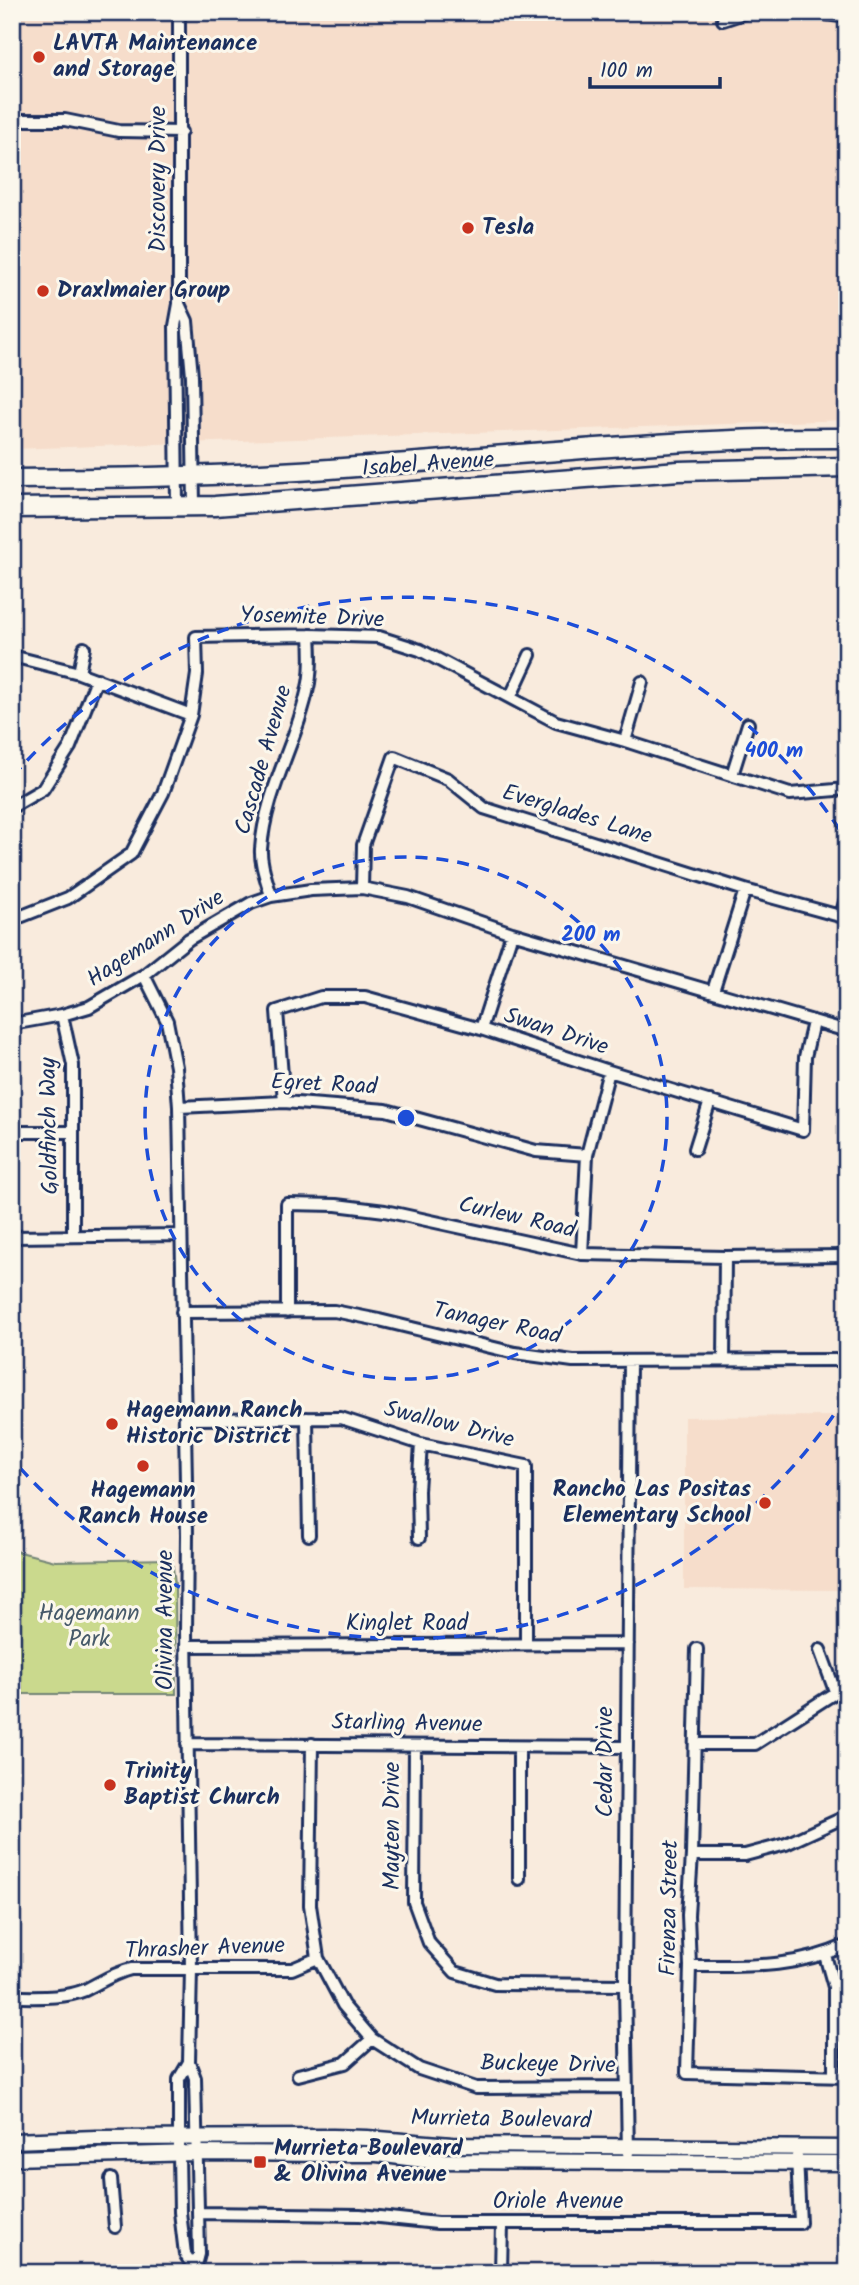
<svg xmlns="http://www.w3.org/2000/svg" width="859" height="2285" font-family="Kalam,sans-serif">
  <style>
    .built { fill: #f6ddcb }
    .green { fill: #cad98d; stroke: #728476; stroke-width: 2 }
    .lines { fill: none; stroke-linecap: round; stroke-linejoin: round }
    .minor-casing { stroke: #1b2f5e; stroke-width: 16 }
    .major-casing { stroke: #1b2f5e; stroke-width: 19 }
    .highway-casing { stroke: #1b2f5e; stroke-width: 23 }
    .minor { stroke: #fbf7ec; stroke-width: 10 }
    .major { stroke: #fbf7ec; stroke-width: 14 }
    .highway { stroke: #fbf7ec; stroke-width: 18 }
    .ring { fill: none; stroke: #1d4ed8; stroke-width: 3.5; stroke-dasharray: 12 9 }
    .poi-dot { fill: #c8321e; stroke: #fbf7ec; stroke-width: 2.5 }
    .labels { text-anchor: middle; dominant-baseline: central; stroke-width: 6; stroke-linejoin: round; paint-order: stroke }
    .poi-label { font-size: 23px; font-weight: bold; fill: #1b2f5e; stroke: #fbf7ec; text-anchor: start }
    .street-label { font-size: 23px; fill: #1b2f5e; stroke: #fbf7ec }
    .park-label { font-size: 23px; fill: #475a6a; stroke: #fbf7ec }
    .centre { fill: #1d4ed8; stroke: #fbf7ec; stroke-width: 3.5 }
    .ring-label { font-size: 21px; text-anchor: middle; font-weight: bold; fill: #1d4ed8; stroke: #fbf7ec; stroke-width: 6; stroke-linejoin: round; paint-order: stroke }
  </style>
  <rect width="100%" height="100%" fill="#f9ebdd"/>
  <filter id="ink" filterUnits="userSpaceOnUse"><feTurbulence type="fractalNoise" baseFrequency=".0143" numOctaves="2"/><feDisplacementMap in="SourceGraphic" scale="14" xChannelSelector="R" yChannelSelector="G"/><feConvolveMatrix kernelMatrix="1 2 1 2 8 2 1 2 1" color-interpolation-filters="sRGB"/></filter>
  <g filter="url(#ink)">
    <path class="built" d="M 12,12 L 847,12 L 847,420 L 12,449 Z
      M 847,1416 L 847,1590 L 684,1589 L 684,1417 Z"/>
    <path class="green" d="M 12,1550 L 55,1561 L 172,1559 L 175,1584 L 176,1694 L 12,1694 Z"/>
    <g class="lines">
      <defs>
        <path id="minor" d="M 757,12 L 826,14 L 847,17
          M 723,20 L 747,12
          M 12,120 L 65,120 L 119,131 L 181,132
          M 179,304 L 187,321 L 192,376 L 194,505
          M 177,506 L 175,326 L 179,304 L 179,12
          M 12,656 L 79,673 L 191,715
          M 79,673 L 84,648
          M 511,696 L 530,655
          M 625,741 L 642,682
          M 732,775 L 748,724
          M 12,807 L 43,789 L 70,747 L 97,679
          M 362,888 L 363,845 L 394,757 L 448,779 L 484,808 L 745,890 L 847,918
          M 271,896 C 267,881 260,864 261,849 C 265,791 298,740 309,683 C 312,667 311,651 310,635
          M 841,916 L 847,895
          M 12,920 L 68,898 L 131,854 L 163,793 L 191,715 L 197,674 L 196,637 L 310,635 L 379,637 L 420,650 L 556,722 L 625,741 L 790,794 L 847,789
          M 144,975 L 167,1021 L 176,1067 L 179,1107 L 187,1535 L 186,1632 L 191,1969 L 189,2062 L 195,2078 L 199,2254 L 194,2273
          M 713,991 L 745,890
          M 62,1015 L 73,1065 L 73,1236
          M 12,1024 L 62,1015 L 89,1007 L 144,975 L 189,939 L 251,903 L 271,896 L 311,890 L 362,888 L 408,897 L 512,933 L 847,1031
          M 481,1029 L 512,933
          M 284,1102 L 277,1011 L 321,997 L 365,997 L 481,1029 L 609,1071 L 803,1130 L 805,1057 L 813,1022
          M 179,1107 L 284,1102 L 386,1110 L 536,1151 L 587,1155
          M 12,1132 L 72,1132
          M 695,1149 L 710,1101
          M 12,1237 L 181,1235
          M 582,1254 L 587,1155 L 609,1071
          M 182,1312 L 334,1311 L 379,1320 L 515,1353 L 573,1361 L 847,1360
          M 287,1312 L 287,1204 L 336,1205 L 385,1211 L 582,1254 L 725,1257 L 847,1256
          M 724,1360 L 725,1257
          M 307,1418 L 309,1535
          M 185,1419 L 341,1418 L 421,1444 L 526,1466 L 526,1644
          M 419,1538 L 418,1491 L 421,1444
          M 186,1646 L 628,1644
          M 697,1649 L 692,1855 L 688,1915 L 690,1966 L 687,2073 L 847,2077
          M 820,1650 L 835,1691
          M 187,1744 L 627,1747
          M 312,1744 L 310,1905 L 318,1958 L 343,2005 L 372,2039 L 419,2069 L 476,2088 L 627,2087
          M 696,1744 L 755,1744 L 847,1685
          M 415,1746 L 414,1902 L 429,1943 L 455,1972 L 495,1984 L 625,1985
          M 519,1747 L 519,1879
          M 692,1855 L 745,1855 L 786,1844 L 847,1816
          M 825,1955 L 834,1987 L 834,2077
          M 690,1966 C 746,1966 794,1969 847,1945
          M 12,1997 C 36,1997 63,1999 85,1990 C 101,1982 114,1973 131,1969 L 292,1969 L 318,1958
          M 189,2062 L 179,2079 L 179,2154 L 180,2212 L 185,2254 L 194,2268
          M 298,2075 L 345,2063 L 372,2039
          M 628,2153 L 625,1985 L 630,1361
          M 111,2179 L 115,2227
          M 198,2213 L 360,2215 L 437,2223 L 800,2223 L 797,2156
          M 501,2273 L 502,2223"/>
        <path id="major" d="M 12,2141 L 96,2138 L 333,2137 L 367,2138 L 452,2145 L 847,2148
          M 12,2158 L 196,2153 L 332,2154 L 377,2154 L 431,2161 L 847,2163"/>
        <path id="highway" d="M 12,479 C 127,478 241,476 356,467 C 519,455 683,437 847,438
          M 12,508 L 215,506 L 679,471 L 847,467"/>
      </defs>
      <use href="#minor" class="minor-casing"/>
      <use href="#major" class="major-casing"/>
      <use href="#highway" class="highway-casing"/>
      <use href="#minor" class="minor"/>
      <use href="#major" class="major"/>
      <use href="#highway" class="highway"/>
    </g>
  </g>
  <g class="ring">
    <circle cx="406" cy="1118" r="261"/>
    <path d="M845 1398A521 521 0 0 1 13 1460M13 776A521 521 0 0 1 845 838"/>
  </g>
  <g class="poi-dot">
    <circle cx="39" cy="57" r="7"/>
    <circle cx="468" cy="228" r="7"/>
    <circle cx="43" cy="291" r="7"/>
    <circle cx="112" cy="1424" r="7"/>
    <circle cx="143" cy="1466" r="7"/>
    <circle cx="765" cy="1503" r="7"/>
    <circle cx="110" cy="1785" r="7"/>
    <rect x="253" y="2155" width="14" height="14" rx="3.5"/>
  </g>
  <g class="labels">
    <g class="poi-label">
      <text x="53" y="44">LAVTA Maintenance<tspan x="53" dy="26">and Storage</tspan></text>
      <text x="482" y="228">Tesla</text>
      <text x="57" y="291">Draxlmaier Group</text>
      <text x="126" y="1411">Hagemann Ranch<tspan x="126" dy="26">Historic District</tspan></text>
      <text x="751" y="1490" text-anchor="end">Rancho Las Positas<tspan x="751" dy="26">Elementary School</tspan></text>
      <text x="143" y="1491" text-anchor="middle">Hagemann<tspan x="143" dy="26">Ranch House</tspan></text>
      <text x="124" y="1772">Trinity<tspan x="124" dy="26">Baptist Church</tspan></text>
      <text x="274" y="2149">Murrieta Boulevard<tspan x="274" dy="26">&amp; Olivina Avenue</tspan></text>
    </g>
    <g class="street-label">
      <text transform="translate(159 179) rotate(-90)">Discovery Drive</text>
      <text transform="translate(428 465) rotate(-4)">Isabel Avenue</text>
      <text transform="translate(312 618) rotate(2)">Yosemite Drive</text>
      <text transform="translate(264 760) rotate(-74)">Cascade Avenue</text>
      <text transform="translate(577 815) rotate(17)">Everglades Lane</text>
      <text transform="translate(156 939) rotate(-33)">Hagemann Drive</text>
      <text transform="translate(556 1032) rotate(18)">Swan Drive</text>
      <text transform="translate(324 1085) rotate(3)">Egret Road</text>
      <text transform="translate(50 1126) rotate(-91)">Goldfinch Way</text>
      <text transform="translate(517 1218) rotate(13)">Curlew Road</text>
      <text transform="translate(497 1324) rotate(12)">Tanager Road</text>
      <text transform="translate(449 1425) rotate(14)">Swallow Drive</text>
      <text transform="translate(166 1620) rotate(-90)">Olivina Avenue</text>
      <text x="407" y="1624">Kinglet Road</text>
      <text transform="translate(407 1724) rotate(1)">Starling Avenue</text>
      <text transform="translate(606 1762) rotate(-90)">Cedar Drive</text>
      <text transform="translate(393 1826) rotate(-90)">Mayten Drive</text>
      <text transform="translate(670 1908) rotate(-89)">Firenza Street</text>
      <text transform="translate(205 1949) rotate(-2)">Thrasher Avenue</text>
      <text transform="translate(548 2065) rotate(1)">Buckeye Drive</text>
      <text transform="translate(501 2120) rotate(1)">Murrieta Boulevard</text>
      <text x="558" y="2202">Oriole Avenue</text>
    </g>
    <g class="park-label">
      <text x="89" y="1614">Hagemann<tspan x="89" dy="26">Park</tspan></text>
    </g>
  </g>
  <circle cx="406" cy="1118" r="10" class="centre"/>
  <g class="ring-label">
    <text x="774" y="757">400 m</text>
    <text x="591" y="941">200 m</text>
  </g>
  <rect width="859" height="2285" fill="none" stroke="#fbf7ec" stroke-width="42"/>
  <rect x="21" y="21" width="817" height="2243" fill="none" stroke="#1b2f5e" stroke-width="2.5" filter="url(#ink)"/>
  <path d="M590 77v10h130v-10" fill="none" stroke="#1b2f5e" stroke-width="3.5"/>
  <text x="600" y="77" font-size="21" fill="#1b2f5e" stroke="#fbf7ec" stroke-width="5" paint-order="stroke">100 m</text>
</svg>
